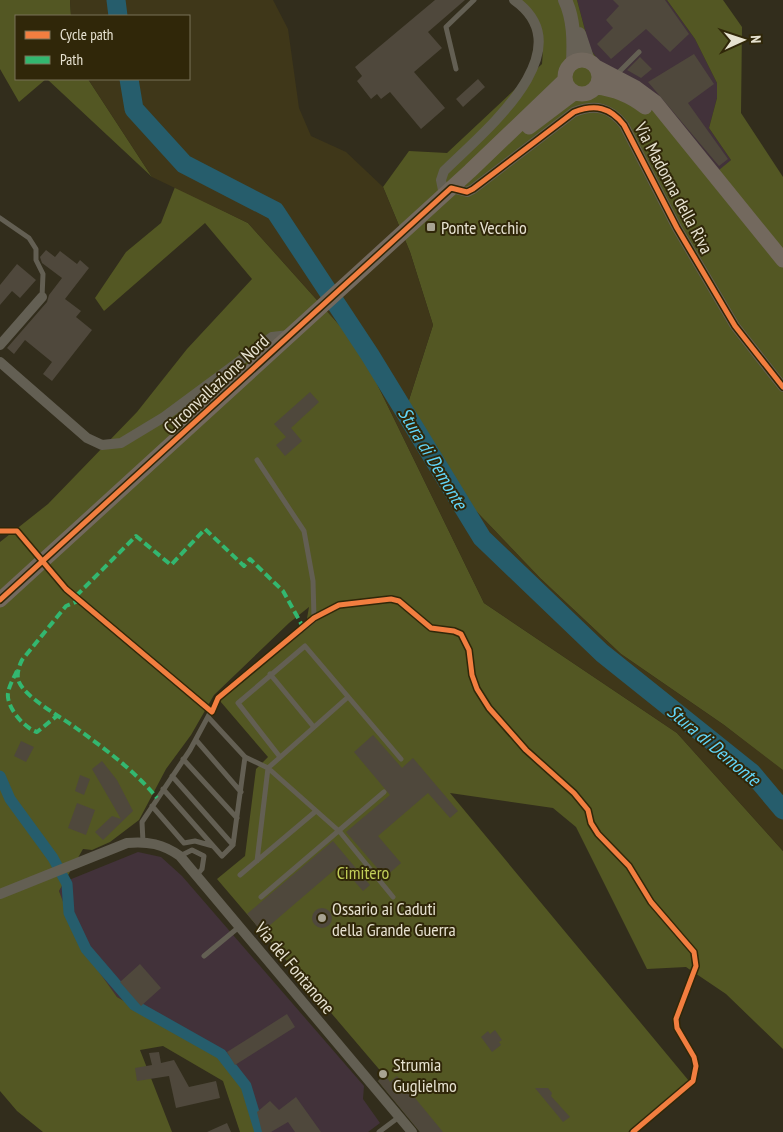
<svg xmlns="http://www.w3.org/2000/svg" width="783" height="1132" font-family="'PT Sans Narrow',sans-serif">
  <style>
    .industrial { fill: #42323a }
    .green { fill: #535723 }
    .sand { fill: #3f3719 }
    .lines { fill: none; stroke-linecap: round; stroke-linejoin: round }
    .canal { stroke: #265d6c; stroke-width: 11 }
    .river { stroke: #265d6c; stroke-width: 19 }
    .building { fill: #4f483c }
    .service { stroke: #635f53; stroke-width: 5 }
    .minor { stroke: #635f53; stroke-width: 10 }
    .secondary { stroke: #676156; stroke-width: 14 }
    .primary { stroke: #73695e; stroke-width: 15 }
    .quiet { stroke: #33b770; stroke-width: 4; stroke-dasharray: 8 4; stroke-linecap: butt }
    .cycleway-casing { stroke: #302709; stroke-width: 8 }
    .cycleway { stroke: #f27e40; stroke-width: 5 }
    .poi-dot { fill: #a8a392; stroke: #302709; stroke-width: 2 }
    .labels { text-anchor: middle; dominant-baseline: central; stroke-width: 4; stroke-linejoin: round; paint-order: stroke }
    .street-label { font-size: 18px; fill: #e7e2d1; stroke: #302709 }
    .poi-label { font-size: 18px; fill: #e7e2d1; stroke: #302709; text-anchor: start }
    .park-label { font-size: 18px; fill: #c2ce58; stroke: #302709 }
    .water-label { font-size: 19px; font-style: italic; fill: #62d5f8; stroke: #302709 }
  </style>
  <rect width="100%" height="100%" fill="#322d1c"/>
  <path class="industrial" d="M 577,0 L 667,0 L 695,39 L 717,83 L 717,98 L 709,128 L 731,160 L 719,171 L 601,64 L 590,49 Z
    M 138,852 L 161,857 L 182,876 L 364,1086 L 363,1099 L 380,1123 L 368,1132 L 257,1132 L 244,1087 L 222,1057 L 117,997 L 77,945 L 59,891 L 64,882 Z"/>
  <path class="green" d="M 0,0 L 70,0 L 71,16 L 16,16 L 16,79 L 46,79 L 19,102 L 0,69 Z
    M 516,0 L 577,0 L 590,49 L 601,64 L 625,74 L 719,170 L 731,160 L 709,128 L 717,98 L 717,83 L 695,39 L 667,0 L 723,0 L 742,27 L 741,113 L 783,177 L 783,771 L 724,725 L 621,654 L 540,578 L 475,510 L 408,403 L 433,325 L 410,252 L 383,187 L 409,151 L 447,153 L 542,64 C 545,33 537,22 516,0 Z
    M 47,79 L 88,79 L 152,177 Z
    M 175,187 L 248,223 L 359,347 L 484,603 L 677,733 L 783,851 L 783,1049 L 726,994 L 686,967 L 647,969 L 576,827 L 553,808 L 450,793 L 689,1081 L 628,1132 L 420,1132 L 378,1081 L 384,1075 L 217,879 L 245,856 L 256,769 L 268,757 L 220,701 L 305,630 L 309,607 L 289,623 L 214,695 L 191,735 L 166,769 L 139,820 L 110,842 L 92,850 L 83,849 L 59,891 L 79,944 L 117,997 L 222,1057 L 244,1087 L 257,1132 L 240,1132 L 223,1081 L 163,1046 L 140,1050 L 172,1132 L 43,1132 L 17,1111 L 0,1091 L 0,542 L 48,504 L 137,412 L 187,349 L 252,279 L 205,223 L 104,311 L 95,298 L 126,252 L 161,223 Z"/>
  <path class="sand" d="M 70,0 L 273,0 L 288,29 L 299,108 L 311,136 L 346,152 L 383,187 L 410,252 L 433,325 L 408,403 L 475,510 L 540,578 L 621,654 L 724,725 L 783,770 L 783,851 L 677,733 L 484,603 L 359,347 L 248,223 L 152,177 L 88,79 L 189,79 L 189,16 L 71,16 Z"/>
  <g class="lines">
    <path class="canal" d="M 0,776 L 10,799 L 53,858 L 67,884 L 69,913 L 86,949 L 134,1005 L 221,1054 L 246,1086 L 260,1132"/>
    <path class="river" d="M 116,0 L 118,16
      M 129,79 L 134,109 L 184,164 L 275,211 L 370,355 L 482,538 L 602,653 L 752,773 L 783,810"/>
  </g>
  <path class="building" d="M 435,0 L 465,0 L 428,32 L 442,48 L 414,72 L 445,108 L 421,129 L 390,92 L 381,99 L 377,94 L 371,99 L 357,81 L 362,76 L 355,67 Z
    M 613,0 L 665,0 L 689,34 L 670,52 L 646,29 L 611,59 L 597,44 L 613,28 L 606,20 L 619,6 Z
    M 694,54 L 714,84 L 688,103 L 728,159 L 719,166 L 648,82 Z
    M 640,57 L 652,69 L 641,78 L 627,70 Z
    M 478,79 L 485,87 L 463,107 L 456,99 Z
    M 46,250 L 55,257 L 60,251 L 77,264 L 80,260 L 89,268 L 65,299 L 81,311 L 76,317 L 92,330 L 52,381 L 43,374 L 52,362 L 25,340 L 14,354 L 7,348 L 47,302 L 49,295 L 62,278 L 42,263 L 40,257 Z
    M 17,264 L 36,280 L 20,298 L 12,291 L 0,305 L 0,285 Z
    M 310,392 L 319,402 L 291,428 L 302,441 L 285,456 L 276,445 L 286,437 L 274,424 Z
    M 373,735 L 402,768 L 413,758 L 458,811 L 450,818 L 428,793 L 378,836 L 401,863 L 385,877 L 346,832 L 390,795 L 354,752 Z
    M 21,741 L 34,747 L 26,762 L 14,756 Z
    M 102,761 L 117,780 L 133,811 L 103,840 L 95,832 L 112,816 L 121,819 L 92,769 Z
    M 80,775 L 90,779 L 84,795 L 75,791 Z
    M 77,803 L 95,810 L 86,835 L 68,828 Z
    M 333,841 L 370,885 L 363,891 L 340,865 L 262,932 L 247,914 Z
    M312 918a10 10 0 1 1 20 0a10 10 0 1 1-20 0Z
    M 140,964 L 161,988 L 141,1006 L 120,982 Z
    M 287,1014 L 295,1027 L 235,1065 L 227,1052 Z
    M 495,1030 L 502,1040 L 499,1042 L 501,1045 L 492,1052 L 481,1037 L 488,1031 L 490,1034 Z
    M 159,1052 L 161,1063 L 174,1060 L 189,1087 L 216,1081 L 220,1098 L 176,1108 L 169,1076 L 137,1081 L 135,1068 L 152,1065 L 149,1053 Z
    M 385,1075 L 390,1082 L 397,1076 L 443,1132 L 420,1132 L 378,1081 Z
    M 535,1088 L 548,1088 L 552,1093 L 551,1096 L 570,1117 L 563,1122 Z
    M 296,1097 L 321,1132 L 295,1132 L 288,1122 L 271,1132 L 262,1132 L 257,1112 L 270,1101 L 279,1110 Z
    M 227,1123 L 231,1132 L 207,1132 Z"/>
  <g class="lines">
    <path class="service" d="M 456,69 L 446,27 L 474,0
      M 616,75 L 639,52
      M 0,218 L 29,238 L 36,249 L 36,260 L 43,274 L 42,297
      M 257,460 L 304,531 L 313,581 L 314,618
      M 270,674 L 313,726
      M 196,740 L 241,792
      M 245,757 L 268,768 L 340,832 L 393,897
      M 280,757 L 238,703 L 305,646 L 401,759
      M 183,759 L 237,818
      M 172,776 L 233,845
      M 163,789 L 222,856 L 233,845 L 245,757 L 208,717
      M 152,806 L 184,843 L 195,841 L 213,846
      M 143,842 L 142,822 L 190,750 L 218,698 L 324,612
      M 180,856 L 192,850 L 204,856 L 202,869 L 197,875
      M 257,861 L 268,768 L 348,697
      M 240,875 L 316,811
      M 261,897 L 384,792
      M 204,956 L 239,927
      M 379,1132 L 399,1117"/>
    <path class="minor" d="M 451,188 L 467,192 L 473,189 L 574,112 C 595,104 610,107 624,125 L 677,228 L 735,326 L 783,387
      M 444,195 L 441,180 L 444,171 C 481,134 586,51 514,0
      M 0,345 L 42,297
      M 0,362 L 87,438 L 102,445 L 121,443 L 164,417 L 272,337 L 289,335
      M 0,894 L 127,843 C 148,841 163,844 180,856 L 412,1132"/>
    <path class="secondary" d="M 565,0 C 574,19 574,41 573,62
      M 579,34 L 588,61"/>
    <path class="primary" d="M565 77a17 17 0 1 1 34 0a17 17 0 1 1-34 0Z
      M 596,67 L 636,88 L 655,102 L 783,260
      M 596,87 C 615,89 630,95 645,107
      M 529,127 L 574,93
      M 0,600 L 470,171 L 565,80"/>
    <path class="quiet" d="M 76,596 L 136,536 L 171,565 L 205,529 L 244,566 L 250,559 L 283,591 L 303,627
      M 81,600 L 66,606 L 22,660 C 19,666 16,675 19,682 C 26,698 61,717 76,728 C 104,748 135,771 157,798
      M 17,671 C 14,677 9,686 8,693 C 6,707 24,728 37,732 L 58,715"/>
    <defs>
      <path id="cycleway" d="M 0,531 L 17,531 L 66,589 L 212,712 L 218,698 L 314,618 L 339,605 L 391,599 L 399,601 L 431,628 L 454,631 L 461,634 L 469,650 L 472,675 L 477,689 L 489,708 L 526,750 L 574,793 L 588,810 L 591,823 L 598,834 L 629,866 L 651,902 L 694,952 L 696,966 L 676,1019 L 677,1028 L 694,1057 L 696,1066 L 693,1081 L 633,1132
        M 0,600 L 451,188 L 467,192 L 473,189 L 574,112 C 595,104 610,107 624,125 L 677,228 L 735,326 L 783,387"/>
    </defs>
    <use href="#cycleway" class="cycleway-casing"/>
    <use href="#cycleway" class="cycleway"/>
  </g>
  <g class="poi-dot">
    <rect x="426" y="222" width="10" height="10" rx="2.5"/>
    <circle cx="322" cy="918" r="5"/>
    <circle cx="383" cy="1074" r="5"/>
  </g>
  <g class="labels">
    <g class="street-label">
      <text transform="translate(674 188) rotate(62)">Via Madonna della Riva</text>
      <text transform="translate(216 384) rotate(-43)">Circonvallazione Nord</text>
      <text transform="translate(295 968) rotate(50)">Via del Fontanone</text>
    </g>
    <g class="poi-label">
      <text x="441" y="227">Ponte Vecchio</text>
      <text x="332" y="908">Ossario ai Caduti<tspan x="332" dy="21">della Grande Guerra</tspan></text>
      <text x="393" y="1064">Strumia<tspan x="393" dy="21">Guglielmo</tspan></text>
    </g>
    <g class="park-label">
      <text x="363" y="872">Cimitero</text>
    </g>
    <g class="water-label">
      <text transform="translate(433 458) rotate(59)">Stura di Demonte</text>
      <text transform="translate(714 745) rotate(40)">Stura di Demonte</text>
    </g>
  </g>
  <rect x="15" y="15" width="175" height="65" fill="#302709" stroke="#797259"/>
  <rect x="25" y="31" width="25" height="8" fill="#f27e40" stroke="#797259"/>
  <text x="60" y="40" font-size="15" fill="#e7e2d1">Cycle path</text>
  <rect x="25" y="56" width="25" height="8" fill="#33b770" stroke="#797259"/>
  <text x="60" y="65" font-size="15" fill="#e7e2d1">Path</text>
  <g transform="translate(743 40) rotate(87)" stroke="#302709" stroke-width="4" paint-order="stroke">
  <path d="M0-4L9 19L0 12L-9 19Z" fill="#e7e2d1"/>
  <text y="-8" font-size="14" font-weight="bold" text-anchor="middle" fill="#e7e2d1">N</text>
  </g>
</svg>
